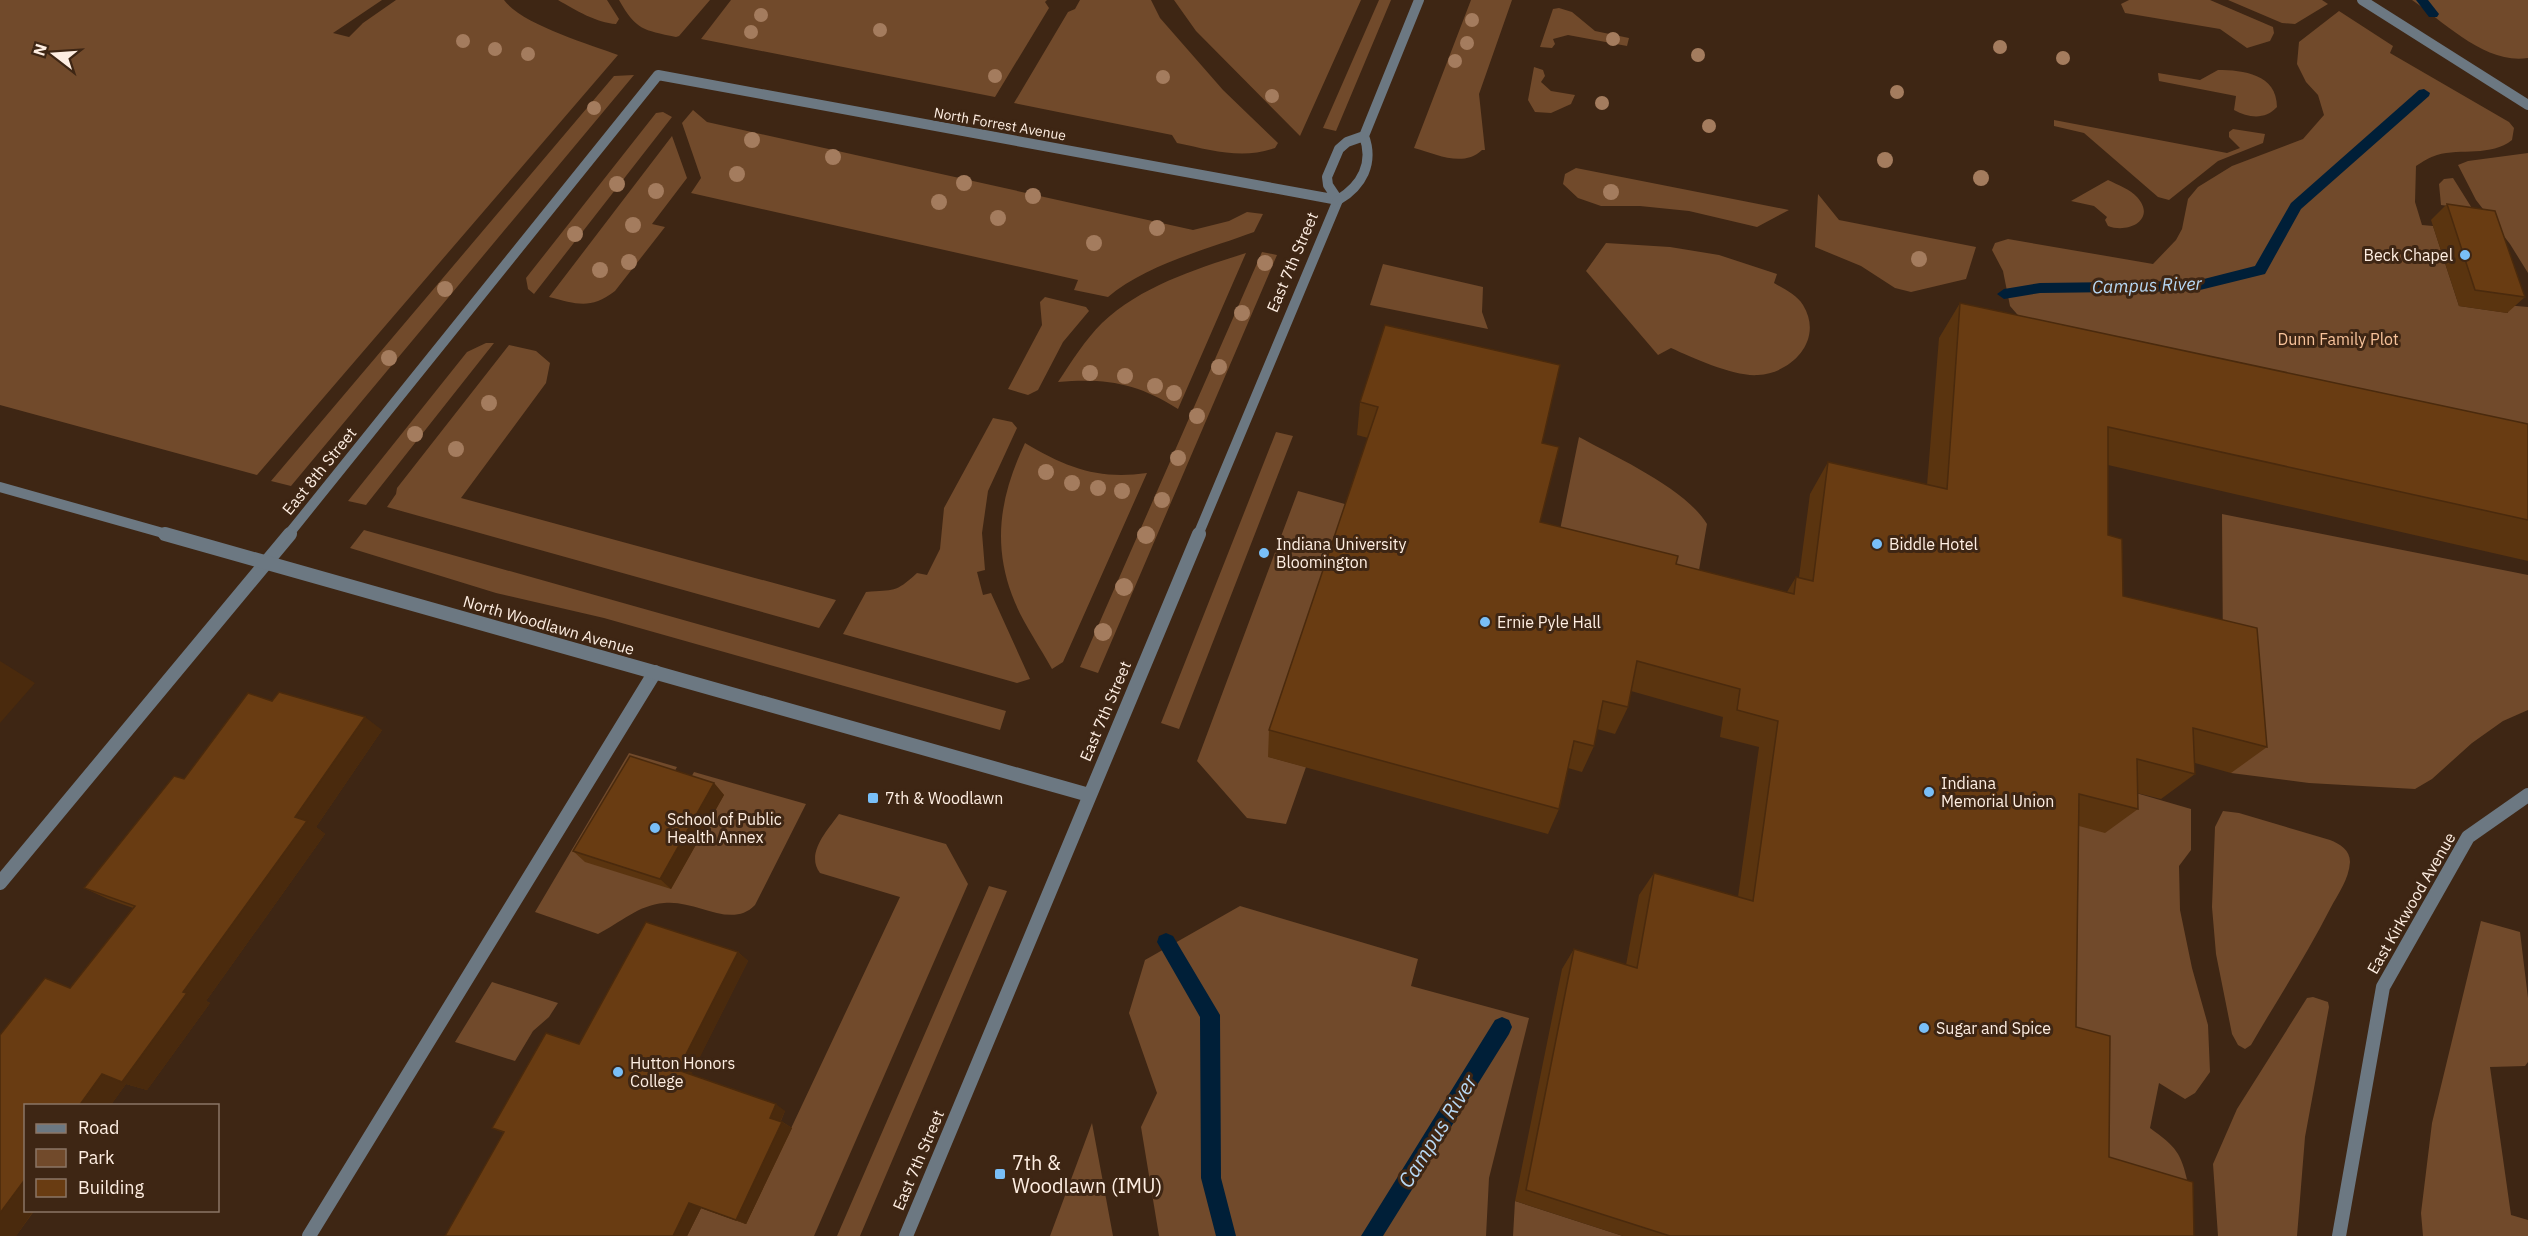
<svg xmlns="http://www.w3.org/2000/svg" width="2528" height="1236" font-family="'IBM Plex Sans',sans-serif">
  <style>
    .green { fill: #714a2b }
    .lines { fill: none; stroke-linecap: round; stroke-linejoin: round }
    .stream { fill: #001f38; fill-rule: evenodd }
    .service { stroke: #6c7882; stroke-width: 14 }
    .minor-far1 { stroke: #6c7882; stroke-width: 10 }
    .minor { stroke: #6c7882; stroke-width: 14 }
    .tertiary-far1 { stroke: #6c7882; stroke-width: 10 }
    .tertiary { stroke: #6c7882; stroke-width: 14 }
    .tree { fill: #a47c5e }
    .wall { fill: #5a340f }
    .shaded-wall { fill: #4a2a0d }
    .building { fill: #693c12; stroke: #4a2a0d; stroke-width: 1.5 }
    .poi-dot { fill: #79bff8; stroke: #3e2614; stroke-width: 2 }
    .labels { text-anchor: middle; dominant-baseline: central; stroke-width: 6; stroke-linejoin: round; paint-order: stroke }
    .far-street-label { font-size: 14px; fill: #feeee2; stroke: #3e2614 }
    .poi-label { font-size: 16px; fill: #feeee2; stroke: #3e2614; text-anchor: start }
    .street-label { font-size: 16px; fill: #feeee2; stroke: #3e2614 }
    .park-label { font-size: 16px; fill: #f8c39b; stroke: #3e2614 }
    .water-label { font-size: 18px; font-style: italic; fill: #b7d8f5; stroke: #3e2614 }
    .near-poi-label { font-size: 20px; fill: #feeee2; stroke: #3e2614; text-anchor: start }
    .near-water-label { font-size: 21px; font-style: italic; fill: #b7d8f5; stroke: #3e2614 }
  </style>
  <rect width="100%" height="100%" fill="#3e2614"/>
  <path class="green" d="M 0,0 L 382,0 L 333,33 L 349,37 L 363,23 L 396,0 L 504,0 C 521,24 589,44 618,55 L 257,475 L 0,405 Z
    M 558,0 L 607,0 L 619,19 L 616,24 C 597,23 575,10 558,0 Z
    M 619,0 L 710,0 L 679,36 L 676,37 C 643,30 636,30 619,0 Z
    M 731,0 L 1047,0 L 1045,2 L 1049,8 L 995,97 L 701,39 Z
    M 1080,0 L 1151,0 L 1160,18 L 1223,90 L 1278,143 L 1275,148 C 1242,160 1211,150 1177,143 L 1172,135 L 1014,103 L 1068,12 L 1075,9 Z
    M 1174,0 L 1361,0 L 1300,136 L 1196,31 Z
    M 1379,0 L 1391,0 L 1336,131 L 1323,128 Z
    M 1471,0 L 1512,0 L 1479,94 L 1485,150 L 1482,150 C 1463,168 1436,154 1414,148 Z
    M 2129,0 L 2210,0 L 2273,27 L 2274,33 L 2270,41 L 2247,48 L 2220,29 L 2125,13 L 2121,4 Z
    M 2228,0 L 2322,0 L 2328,4 L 2295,24 L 2282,23 Z
    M 2412,0 L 2528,0 L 2528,58 C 2486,65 2444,22 2412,0 Z
    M 1559,8 L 1572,12 L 1595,31 L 1629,38 L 1627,46 L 1568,35 L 1553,39 L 1555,44 L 1552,48 L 1540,47 L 1553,9 Z
    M 2339,11 L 2393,46 L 2390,53 L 2509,122 L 2514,128 L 2512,140 C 2491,157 2461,148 2437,155 C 2430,157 2422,162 2416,166 L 2415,202 L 2422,225 L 2433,226 L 2459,306 L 2508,313 L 2505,305 L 2528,307 L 2528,433 L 2023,321 L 2010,306 L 2003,271 L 1992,250 L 1995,243 L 2008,239 L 2153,264 L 2176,240 L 2182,229 L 2188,199 L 2198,187 L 2232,166 L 2303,139 L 2324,115 L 2318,95 L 2306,82 L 2297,64 L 2299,42 Z
    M 1534,67 L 1543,70 L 1545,76 L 1541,82 L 1551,91 L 1575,95 L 1571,104 L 1551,113 L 1535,112 L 1528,100 Z
    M 2218,70 C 2243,70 2277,74 2277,107 C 2265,120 2249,118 2234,110 L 2236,96 L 2159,81 L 2158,73 L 2200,80 Z
    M 634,75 L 291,486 L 271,481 L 614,76 Z
    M 693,110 L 707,122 L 1193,230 L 1229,221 L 1247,212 L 1263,214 L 1254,232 C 1208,249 1145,265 1108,297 L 1074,290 L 1078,280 L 691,193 L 701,178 L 682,123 Z
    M 663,112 L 672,117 L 534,294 L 528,289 L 526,278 L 656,113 Z
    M 2054,120 L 2227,153 L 2240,148 L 2229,137 L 2229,132 L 2233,129 L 2265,134 L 2263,143 L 2218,161 L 2169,200 L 2158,197 L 2084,133 L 2054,126 Z
    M 672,136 L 687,178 L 652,224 L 665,227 L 615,291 C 590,310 577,304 549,297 Z
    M 2528,153 L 2528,273 L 2510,244 L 2476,200 L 2458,165 L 2468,161 Z
    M 1576,168 L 1789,210 L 1757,227 L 1689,211 L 1640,206 L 1601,206 L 1578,198 L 1563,184 L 1565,174 Z
    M 2453,178 L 2512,272 L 2521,285 L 2497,282 L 2464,208 L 2441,205 L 2439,184 L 2444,179 Z
    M 2108,180 C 2118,185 2130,189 2137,197 C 2157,219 2129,234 2108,226 L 2105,220 L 2107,217 L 2094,206 L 2071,201 Z
    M 1818,194 L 1839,220 L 1976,247 L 1966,279 L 1911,292 L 1895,288 L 1861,266 L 1815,247 Z
    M 1606,243 L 1670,247 L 1719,255 L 1777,274 L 1774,283 C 1784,289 1797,295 1803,305 C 1824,339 1793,373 1758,375 C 1735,377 1693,358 1671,348 L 1658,355 L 1586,271 Z
    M 1262,252 L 1277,255 L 1098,673 L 1080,667 Z
    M 1246,253 L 1178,409 C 1137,383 1106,378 1058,382 C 1072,361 1085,340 1102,323 C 1141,286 1196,269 1246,253 Z
    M 1383,264 L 1483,287 L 1482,312 L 1488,329 L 1370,305 Z
    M 1045,297 L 1086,307 L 1089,311 L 1063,342 L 1038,390 L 1028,395 L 1008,389 L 1042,325 L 1040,302 Z
    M 486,343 L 494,343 L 366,505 L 348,501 L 467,352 Z
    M 509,345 L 536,351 L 550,363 L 546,383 L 461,498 L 836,600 L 819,628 L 387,507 L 396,494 L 397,488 Z
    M 993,418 L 1012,422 L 1017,428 L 988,491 L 982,533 L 985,570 L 977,572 L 983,595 L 991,593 L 1030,679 L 1017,683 L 843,634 L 866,592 C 895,589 894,594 917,573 L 927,575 L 940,549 L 944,508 Z
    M 1276,432 L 1293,436 L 1179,729 L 1161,723 Z
    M 1579,437 C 1616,457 1686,489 1707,524 L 1695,593 L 1560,530 Z
    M 1025,443 C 1067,468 1099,480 1147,473 L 1063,662 L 1052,669 C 1039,645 1021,620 1012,595 C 992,541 1001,494 1025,443 Z
    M 1298,491 L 1352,506 L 1269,757 L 1306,767 L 1286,824 L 1247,818 L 1197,761 Z
    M 2222,514 L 2528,575 L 2528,710 L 2503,721 L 2472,743 L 2432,779 L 2415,789 L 2309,783 L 2231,773 L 2223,657 Z
    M 364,530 L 1006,711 L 1000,730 L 604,618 L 496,593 L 350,548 Z
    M 629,753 L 677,767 L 671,778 L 688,783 L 694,772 L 806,804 L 755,905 C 731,930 696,899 664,903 C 638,905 620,923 598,934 L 535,912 Z
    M 2105,784 L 2191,809 L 2191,850 L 2179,866 L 2180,910 L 2192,968 L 2208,1025 L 2210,1072 L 2195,1093 L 2185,1099 L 2159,1083 L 2150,1128 C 2176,1147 2181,1152 2188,1184 L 2074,1170 L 2049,818 Z
    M 2223,811 L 2239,813 L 2330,840 C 2340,844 2350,850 2350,862 C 2349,879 2338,894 2330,909 C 2306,956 2277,1000 2251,1045 L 2245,1049 L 2238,1045 L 2232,1034 L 2216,954 L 2212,907 L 2215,827 Z
    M 839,814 L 946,844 L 968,884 L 814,1236 L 687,1236 L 701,1208 L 746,1224 L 900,897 L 820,873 C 805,853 828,830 839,814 Z
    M 989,886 L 1007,891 L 860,1236 L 837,1236 Z
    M 1240,906 L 1418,959 L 1411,986 L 1529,1018 L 1489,1178 L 1486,1236 L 1159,1236 L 1141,1127 L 1157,1093 L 1129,1013 L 1145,960 Z
    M 2481,921 L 2520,932 L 2528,998 L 2528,1062 L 2525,1066 L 2490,1067 L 2511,1215 L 2528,1220 L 2528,1236 L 2423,1236 L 2421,1213 L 2432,1123 Z
    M 492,982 L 558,1003 L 549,1017 L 533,1031 L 515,1061 L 455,1042 Z
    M 2313,997 L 2328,1002 L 2329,1007 L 2305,1137 L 2297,1236 L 2218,1236 L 2213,1164 L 2237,1109 L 2307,998 Z
    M 1092,1123 L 1113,1236 L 1050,1236 Z
    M 1515,1201 L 1623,1236 L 1513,1236 Z"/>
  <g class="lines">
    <path class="stream" d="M 2416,0 L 2428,0 L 2439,14 L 2437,17 L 2429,17 Z
      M 2424,89 L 2430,93 L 2429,96 L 2301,209 L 2265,274 L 2196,291 L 2040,293 L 2004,299 L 1997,294 L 2004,289 L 2040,283 L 2196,281 L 2255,266 L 2291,203 L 2419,90 Z
      M 1166,933 L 1173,936 L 1220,1015 L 1221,1178 L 1236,1236 L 1216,1236 L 1201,1178 L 1200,1017 L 1157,942 L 1159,936 Z
      M 1502,1017 L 1509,1020 L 1512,1027 L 1509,1034 L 1383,1236 L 1361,1236 L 1495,1020 Z"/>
    <path class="service" d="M 309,1236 L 655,672"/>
    <path class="minor-far1" d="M 2362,0 L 2528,105
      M 1338,200 C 1362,186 1374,163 1364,136 L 1419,0
      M 1338,200 L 1328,185 L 1327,177 L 1339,149 L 1347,142 L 1364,136
      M 288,535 L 658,75 L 1338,200"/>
    <path class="minor" d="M 0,883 L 290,534
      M 2339,1236 L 2383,987 L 2468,837 L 2528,795"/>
    <path class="tertiary-far1" d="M 0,487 L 170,535
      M 1198,535 L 1338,200"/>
    <path class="tertiary" d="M 165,534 L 1089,795
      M 906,1236 L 1199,534"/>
  </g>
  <g class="tree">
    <circle cx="761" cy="15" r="7"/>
    <circle cx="1472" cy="20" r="7"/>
    <circle cx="880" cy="30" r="7"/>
    <circle cx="751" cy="32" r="7"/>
    <circle cx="1613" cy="39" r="7"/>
    <circle cx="463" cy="41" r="7"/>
    <circle cx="1467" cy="43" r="7"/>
    <circle cx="2000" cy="47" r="7"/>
    <circle cx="495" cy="49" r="7"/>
    <circle cx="528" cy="54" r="7"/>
    <circle cx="1698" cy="55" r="7"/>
    <circle cx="2063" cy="58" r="7"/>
    <circle cx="1455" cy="61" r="7"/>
    <circle cx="995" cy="76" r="7"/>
    <circle cx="1163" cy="77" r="7"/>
    <circle cx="1897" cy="92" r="7"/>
    <circle cx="1272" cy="96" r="7"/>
    <circle cx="1602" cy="103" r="7"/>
    <circle cx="594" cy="108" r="7"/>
    <circle cx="1709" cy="126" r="7"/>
    <circle cx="752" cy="140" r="8"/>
    <circle cx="833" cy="157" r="8"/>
    <circle cx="1885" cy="160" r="8"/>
    <circle cx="737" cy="174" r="8"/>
    <circle cx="1981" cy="178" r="8"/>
    <circle cx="964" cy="183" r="8"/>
    <circle cx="617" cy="184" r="8"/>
    <circle cx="656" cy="191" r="8"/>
    <circle cx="1611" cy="192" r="8"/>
    <circle cx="1033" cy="196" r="8"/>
    <circle cx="939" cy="202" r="8"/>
    <circle cx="998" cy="218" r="8"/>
    <circle cx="633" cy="225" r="8"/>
    <circle cx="1157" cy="228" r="8"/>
    <circle cx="575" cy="234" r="8"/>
    <circle cx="1094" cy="243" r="8"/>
    <circle cx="1919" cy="259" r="8"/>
    <circle cx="629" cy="262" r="8"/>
    <circle cx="1265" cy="263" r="8"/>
    <circle cx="600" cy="270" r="8"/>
    <circle cx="445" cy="289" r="8"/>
    <circle cx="1242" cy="313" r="8"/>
    <circle cx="389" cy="358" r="8"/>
    <circle cx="1219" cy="367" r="8"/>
    <circle cx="1090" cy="373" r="8"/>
    <circle cx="1125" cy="376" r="8"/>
    <circle cx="1155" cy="386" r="8"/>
    <circle cx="1174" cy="393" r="8"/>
    <circle cx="489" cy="403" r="8"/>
    <circle cx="1197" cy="416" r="8"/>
    <circle cx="415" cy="434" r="8"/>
    <circle cx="456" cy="449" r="8"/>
    <circle cx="1178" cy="458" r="8"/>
    <circle cx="1046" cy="472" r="8"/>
    <circle cx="1072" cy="483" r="8"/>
    <circle cx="1098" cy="488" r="8"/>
    <circle cx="1122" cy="491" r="8"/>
    <circle cx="1162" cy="500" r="8"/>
    <circle cx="1146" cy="535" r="9"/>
    <circle cx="1124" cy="587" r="9"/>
    <circle cx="1103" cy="632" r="9"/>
  </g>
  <path class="wall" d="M 2447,204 L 2525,297 L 2507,313 L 2459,306 L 2431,220 Z
    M 1960,303 L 2528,424 L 2528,561 L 2108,465 L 2108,535 L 2123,596 L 2267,747 L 2231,773 L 2195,763 L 2195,774 L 2161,799 L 2137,793 L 2138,809 L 2105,833 L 2079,826 L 2076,1027 L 2109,1157 L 2194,1236 L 1623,1236 L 1515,1201 L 1562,969 L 1574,949 L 1626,965 L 1639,895 L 1654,873 L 1738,897 L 1759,747 L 1720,737 L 1723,717 L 1631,691 L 1628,707 L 1615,734 L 1597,729 L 1594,746 L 1582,772 L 1568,768 L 1559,809 L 1548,834 L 1268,757 L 1269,730 L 1368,438 L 1357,435 L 1360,402 L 1542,443 L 1540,522 L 1676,564 L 1787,592 L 1796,577 L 1799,577 L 1810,494 L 1828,462 L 1927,485 L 1939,338 Z
    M 272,701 L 382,730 L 316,827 L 325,834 L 206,1001 L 210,1003 L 147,1090 L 126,1084 L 16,1236 L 0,1236 L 70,988 L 133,908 L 108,899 L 84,888 L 184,779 Z
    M 714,783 L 724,795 L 671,889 L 585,862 L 573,851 Z
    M 738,952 L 748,961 L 691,1074 L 785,1111 L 781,1121 L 792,1128 L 746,1224 L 701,1208 L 687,1236 L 445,1236 L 504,1133 L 492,1128 Z"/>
  <path class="shaded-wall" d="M 0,661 L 35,683 L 0,723 Z
    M 365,717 L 382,730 L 316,827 L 325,834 L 206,1001 L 210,1003 L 147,1090 L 126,1084 L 110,1106 L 79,1106 L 102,1074 L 183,992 L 295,817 Z
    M 714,783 L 724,795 L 671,889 L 660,879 Z
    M 738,952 L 748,961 L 690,1077 L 678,1070 Z
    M 776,1104 L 785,1111 L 779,1124 L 770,1118 Z
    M 782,1122 L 792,1128 L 746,1224 L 736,1220 Z
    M 26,1178 L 26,1210 L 34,1210 L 16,1236 L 0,1236 L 0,1213 Z
    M 689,1203 L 701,1208 L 687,1236 L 673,1236 Z"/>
  <path class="building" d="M 2447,204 L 2495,211 L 2525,297 L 2475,290 Z
    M 1960,303 L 2528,424 L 2528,520 L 2108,427 L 2108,535 L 2122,539 L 2123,596 L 2257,628 L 2267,747 L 2193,728 L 2195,774 L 2137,759 L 2138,809 L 2079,794 L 2076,1027 L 2110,1036 L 2109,1157 L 2193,1182 L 2194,1236 L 1670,1236 L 1526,1190 L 1574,949 L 1637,968 L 1654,873 L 1753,901 L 1778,721 L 1737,710 L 1740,689 L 1637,661 L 1628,707 L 1603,701 L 1594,746 L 1574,741 L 1559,809 L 1269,730 L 1378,407 L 1360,402 L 1385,325 L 1560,365 L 1542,443 L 1559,447 L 1540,522 L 1678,556 L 1676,564 L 1794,594 L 1796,577 L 1813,581 L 1828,462 L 1947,489 Z
    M 279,692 L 365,717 L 295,817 L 307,821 L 183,992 L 187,993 L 122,1082 L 102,1074 L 79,1106 L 26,1106 L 26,1178 L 0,1213 L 0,1035 L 45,978 L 70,988 L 135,906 L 84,888 L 174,776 L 184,779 L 248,693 L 272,701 Z
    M 630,756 L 714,783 L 660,879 L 573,851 Z
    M 646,922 L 738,952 L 678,1070 L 776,1104 L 770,1118 L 782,1122 L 736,1220 L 689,1203 L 673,1236 L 445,1236 L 504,1132 L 492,1128 L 546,1033 L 579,1044 Z"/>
  <g class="poi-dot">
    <circle cx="2465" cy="255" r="6"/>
    <circle cx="1877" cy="544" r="6"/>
    <circle cx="1264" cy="553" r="6"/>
    <circle cx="1485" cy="622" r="6"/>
    <circle cx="1929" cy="792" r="6"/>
    <rect x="867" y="792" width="12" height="12" rx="3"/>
    <circle cx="655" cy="828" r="6"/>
    <circle cx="1924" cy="1028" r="6"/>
    <circle cx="618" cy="1072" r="6"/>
    <rect x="994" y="1168" width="12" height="12" rx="3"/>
  </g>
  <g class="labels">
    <g class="far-street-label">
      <text transform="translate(1000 124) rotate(10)">North Forrest Avenue</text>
    </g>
    <g class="poi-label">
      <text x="2453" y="255" text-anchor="end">Beck Chapel</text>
      <text x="1276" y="544">Indiana University<tspan x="1276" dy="18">Bloomington</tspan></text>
      <text x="1889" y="544">Biddle Hotel</text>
      <text x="1497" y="622">Ernie Pyle Hall</text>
      <text x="1941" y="783">Indiana<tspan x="1941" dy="18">Memorial Union</tspan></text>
      <text x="885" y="798">7th &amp; Woodlawn</text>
      <text x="667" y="819">School of Public<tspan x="667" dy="18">Health Annex</tspan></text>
      <text x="1936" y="1028">Sugar and Spice</text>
      <text x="630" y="1063">Hutton Honors<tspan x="630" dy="18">College</tspan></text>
    </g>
    <g class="street-label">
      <text transform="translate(1292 262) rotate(-67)">East 7th Street</text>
      <text transform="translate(319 471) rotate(-51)">East 8th Street</text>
      <text transform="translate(549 625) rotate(16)">North Woodlawn Avenue</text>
      <text transform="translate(1105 711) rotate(-67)">East 7th Street</text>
      <text transform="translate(2411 903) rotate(-60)">East Kirkwood Avenue</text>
      <text transform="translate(918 1160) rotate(-67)">East 7th Street</text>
    </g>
    <g class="park-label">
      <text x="2338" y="339">Dunn Family Plot</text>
    </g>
    <g class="water-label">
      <text transform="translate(2147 285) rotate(-2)">Campus River</text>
    </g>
    <g class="near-poi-label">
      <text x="1012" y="1162">7th &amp;<tspan x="1012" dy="23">Woodlawn (IMU)</tspan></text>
    </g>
    <g class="near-water-label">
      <text transform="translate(1437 1131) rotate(-58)">Campus River</text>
    </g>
  </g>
  <rect x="24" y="1104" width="195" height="108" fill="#3e2614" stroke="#8b7666" stroke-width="1.5"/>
  <rect x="36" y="1124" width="30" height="9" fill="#6c7882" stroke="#8b7666" stroke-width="1.5"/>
  <text x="78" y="1134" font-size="18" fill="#feeee2">Road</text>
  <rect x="36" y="1149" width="30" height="18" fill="#714a2b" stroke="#8b7666" stroke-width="1.5"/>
  <text x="78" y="1164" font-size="18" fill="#feeee2">Park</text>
  <rect x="36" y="1179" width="30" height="18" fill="#693c12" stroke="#8b7666" stroke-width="1.5"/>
  <text x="78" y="1194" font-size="18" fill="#feeee2">Building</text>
  <g transform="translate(54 54) rotate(287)" stroke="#3e2614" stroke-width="4.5" paint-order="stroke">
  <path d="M0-4.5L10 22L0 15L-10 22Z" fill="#feeee2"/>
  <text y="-9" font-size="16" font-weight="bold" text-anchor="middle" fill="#feeee2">N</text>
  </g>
</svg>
